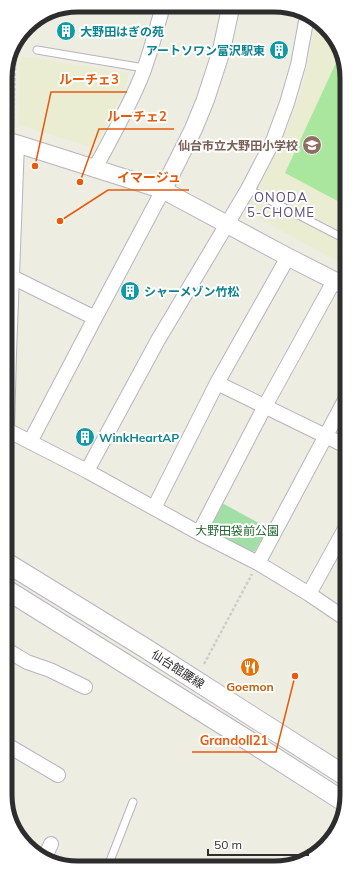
<svg xmlns="http://www.w3.org/2000/svg" width="352" height="873" font-family="Mulish,'Noto Sans JP',sans-serif">
  <style>
    .education { fill: #eaedd2 }
    .green { fill: #a2dfa6 }
    .pitch { fill: #a9e69e }
    .lines { fill: none; stroke-linecap: round; stroke-linejoin: round }
    .service-casing { stroke: #b7b4bf; stroke-width: 9 }
    .minor-casing { stroke: #b7b4bf; stroke-width: 16 }
    .tertiary-casing { stroke: #b7b4bf; stroke-width: 19 }
    .secondary-casing { stroke: #b7b4bf; stroke-width: 21 }
    .path { stroke: #cdcdcd; stroke-width: 2.5; stroke-dasharray: 3 2; stroke-linecap: butt }
    .service { stroke: #fff; stroke-width: 7 }
    .minor { stroke: #fff; stroke-width: 14 }
    .tertiary { stroke: #fff; stroke-width: 17 }
    .secondary { stroke: #fff; stroke-width: 19 }
    .labels { text-anchor: middle; dominant-baseline: central; stroke-width: 4; stroke-linejoin: round; paint-order: stroke }
    .culture-label { font-size: 12px; font-weight: bold; fill: #0d838f; stroke: #fff; text-anchor: start }
    .education-label { font-size: 12px; font-weight: bold; fill: #785e54; stroke: #fff; text-anchor: end }
    .park-label { font-size: 12px; fill: #21662f; stroke: #fff }
    .street-label { font-size: 12px; fill: #2d2d2d; stroke: #fff }
    .food-label { font-size: 12px; font-weight: bold; fill: #c56008; stroke: #fff }
    .neighbourhood-label { font-size: 13px; letter-spacing: 1px; fill: #5a507b; stroke: #fff }
    .rim { fill: none; stroke: #2d2d2d; stroke-width: 5 }
    .leader { fill: none; stroke: #e8590c; stroke-width: 1.5 }
    .callout-dot { fill: #e8590c; stroke: #fff; stroke-width: 1.5 }
    .callout-label { font-size: 13px; text-anchor: middle; font-weight: bold; fill: #e8590c; stroke: #fff; stroke-width: 4; stroke-linejoin: round; paint-order: stroke }
  </style>
  <rect width="100%" height="100%" fill="#edede1"/>
  <path class="education" d="M 316,21 L 326,26 L 345,59 L 345,265 L 243,210 L 258,188 L 271,162 L 287,128 L 303,86 Z
    M 20,56 L 129,73 L 125,89 L 95,148 L 19,125 Z"/>
  <path class="green" d="M 222,503 L 268,528 L 255,551 L 247,553 L 207,531 Z"/>
  <path class="pitch" d="M 341,52 L 345,59 L 345,205 L 285,173 Z"/>
  <g class="lines">
    <defs>
      <path id="service" d="M 37,50 L 144,68
        M 248,189 L 345,239
        M 108,866 L 133,802"/>
      <path id="minor" d="M 17,143 L 9,354 L 7,430 L 87,471 L 199,533 L 258,563 L 309,594 L 346,527
        M 95,168 C 111,139 127,110 140,80 C 150,56 156,30 163,6
        M 12,277 L 95,318
        M 217,383 L 346,446
        M 30,442 L 95,318 L 163,190
        M 87,471 L 158,340 L 248,189 L 273,141 L 287,103 L 298,65 L 307,16
        M 154,508 L 217,383 L 288,257
        M 199,533 L 265,406 L 334,281
        M 258,563 L 346,398
        M 309,594 L 346,619
        M 7,650 L 27,662 L 50,670 L 85,687
        M 7,745 L 58,775
        M 45,857 L 51,844"/>
      <path id="tertiary" d="M 5,140 L 163,190 L 288,257 L 345,286
        M 163,190 L 193,130 L 205,101 L 221,52 L 231,6"/>
      <path id="secondary" d="M 7,563 L 145,648 L 347,777
        M 7,590 L 249,741 L 346,803"/>
    </defs>
    <use href="#service" class="service-casing"/>
    <use href="#minor" class="minor-casing"/>
    <use href="#tertiary" class="tertiary-casing"/>
    <use href="#secondary" class="secondary-casing"/>
    <path class="path" d="M 13,126 L 16,41
      M 204,664 L 252,574"/>
    <use href="#service" class="service"/>
    <use href="#minor" class="minor"/>
    <use href="#tertiary" class="tertiary"/>
    <use href="#secondary" class="secondary"/>
  </g>
  <defs>
    <symbol id="building-disc" viewBox="-11 -11 22 22"><circle r="9.5" fill="#0f9aa8" stroke="#fff"/><path d="M-4-6H4V6H1V3H-1V6H-4ZM-2.5-4.3h1.7v1.8h-1.7ZM.8-4.3h1.7v1.8H.8ZM-2.5-1h1.7V.8h-1.7ZM.8-1h1.7V.8H.8Z" fill="#fff"/></symbol>
    <symbol id="school-disc" viewBox="-11 -11 22 22"><circle r="9.5" fill="#8d6e63" stroke="#fff"/><path d="M0-5L7-2L0 1L-7-2ZM-4 1L0 2.5L4 1V4Q0 6-4 4Z" fill="#fff"/></symbol>
    <symbol id="restaurant-disc" viewBox="-11 -11 22 22"><circle r="9.5" fill="#e8710a" stroke="#fff"/><path d="M-5-6h1v4h1v-4h1v4h1v-4h1v5L-1.5 .5V6h-2V.5L-5-1ZM5-6V6H3V1.5H1.5Q1.5-4 5-6Z" fill="#fff"/></symbol>
  </defs>
  <g fill-rule="evenodd">
    <use href="#building-disc" x="55" y="20" width="22" height="22"/>
    <use href="#building-disc" x="268" y="39" width="22" height="22"/>
    <use href="#school-disc" x="301" y="134" width="22" height="22"/>
    <use href="#building-disc" x="119" y="280" width="22" height="22"/>
    <use href="#building-disc" x="74" y="426" width="22" height="22"/>
    <use href="#restaurant-disc" x="239" y="656" width="22" height="22"/>
  </g>
  <g class="labels">
    <g class="culture-label">
      <text x="80" y="31">大野田はぎの苑</text>
      <text x="265" y="50" text-anchor="end">アートソワン富沢駅東</text>
      <text x="144" y="291">シャーメゾン竹松</text>
      <text x="99" y="437">WinkHeartAP</text>
    </g>
    <g class="education-label">
      <text x="298" y="145">仙台市立大野田小学校</text>
    </g>
    <g class="park-label">
      <text x="237" y="530">大野田袋前公園</text>
    </g>
    <g class="street-label">
      <text transform="translate(178 669) rotate(33)">仙台館腰線</text>
    </g>
    <g class="food-label">
      <text x="250" y="686">Goemon</text>
    </g>
    <g class="neighbourhood-label">
      <text x="281" y="197">ONODA<tspan x="281" dy="15">5-CHOME</tspan></text>
    </g>
  </g>
  <path d="M0 0H352V873H0ZM78 12H274A66 66 0 0 1 340 78V795A66 66 0 0 1 274 861H78A66 66 0 0 1 12 795V78A66 66 0 0 1 78 12Z" fill="#fff" fill-rule="evenodd"/>
  <path class="rim" d="M78 12H274A66 66 0 0 1 340 78V795A66 66 0 0 1 274 861H78A66 66 0 0 1 12 795V78A66 66 0 0 1 78 12Z"/>
  <path class="leader" d="M35 166L51 92H127M80 182L99 129H174M60 221L108 190H189M295 676L276 752H192"/>
  <g class="callout-dot">
    <circle cx="35" cy="166" r="4"/>
    <circle cx="80" cy="182" r="4"/>
    <circle cx="60" cy="221" r="4"/>
    <circle cx="295" cy="676" r="4"/>
  </g>
  <g class="callout-label">
    <text x="89" y="84">ルーチェ3</text>
    <text x="137" y="121">ルーチェ2</text>
    <text x="149" y="182">イマージュ</text>
    <text x="234" y="745">Grandoll21</text>
  </g>
  <path d="M208 849v6h100v-6" fill="none" stroke="#2d2d2d" stroke-width="2"/>
  <text x="214" y="849" font-size="12" fill="#2d2d2d" stroke="#ffffff" stroke-width="3" paint-order="stroke">50 m</text>
</svg>
